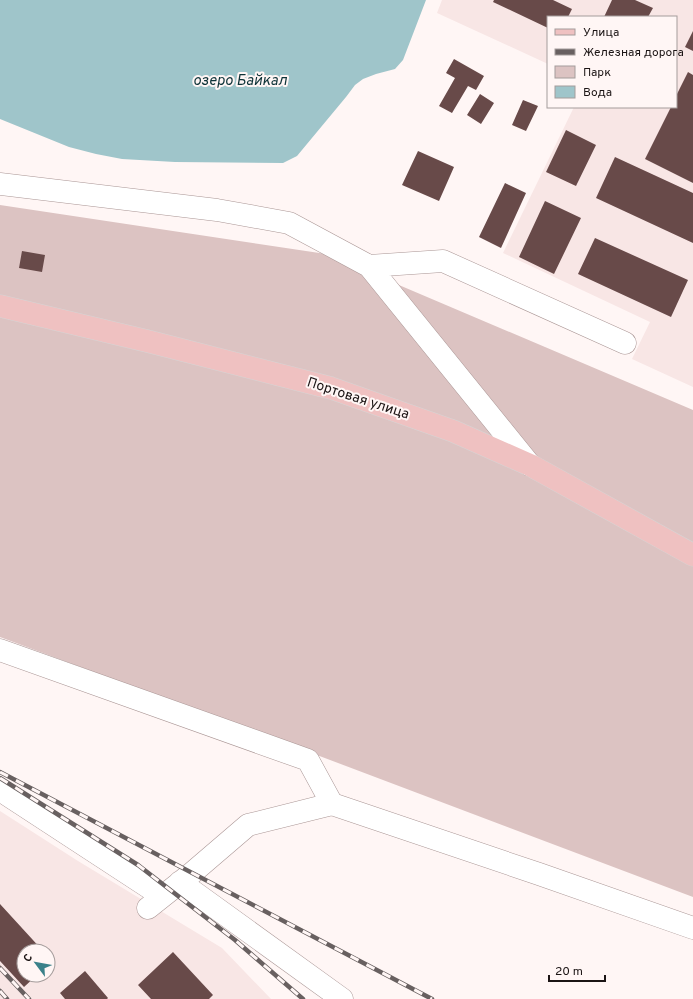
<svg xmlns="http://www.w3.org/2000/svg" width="693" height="999" font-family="Overpass,sans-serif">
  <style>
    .built { fill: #f8e6e5; fill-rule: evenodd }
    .green { fill: #dcc3c2 }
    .water { fill: #9fc5ca }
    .building { fill: #684a49 }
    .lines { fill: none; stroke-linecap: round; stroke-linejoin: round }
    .minor-casing { stroke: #aa9695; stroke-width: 23 }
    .major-casing { stroke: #d6d5d5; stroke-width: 23 }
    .minor { stroke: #fff; stroke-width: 22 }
    .major { stroke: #efc1c1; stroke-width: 22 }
    .rail-casing { stroke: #686060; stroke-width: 4.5 }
    .rail { stroke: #fff6f5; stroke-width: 3; stroke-dasharray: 9; stroke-linecap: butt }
    .labels { text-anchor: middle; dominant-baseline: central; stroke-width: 4; stroke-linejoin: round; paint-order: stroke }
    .street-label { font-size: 14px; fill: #1b1414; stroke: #fff6f5 }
    .water-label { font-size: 15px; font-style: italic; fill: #0d3338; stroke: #fff6f5 }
  </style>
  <rect width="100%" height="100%" fill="#fff6f5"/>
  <path class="built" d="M 442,0 L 693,0 L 693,387 L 632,359 L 650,322 L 503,253 L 574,107 L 676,107 L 676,17 L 548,17 L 548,64 L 437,13 Z
    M 0,811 L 78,861 L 222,948 L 271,999 L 0,999 ZM 24,951 L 48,951 L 48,975 L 24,975 Z"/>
  <path class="green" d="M 0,205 L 326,254 L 693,410 L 693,897 L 293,746 L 0,637 Z"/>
  <path class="water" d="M 0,0 L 426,0 L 403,60 L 395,69 L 376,74 L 363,79 L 355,85 L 346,97 L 297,156 L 283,163 L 175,162 L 122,159 L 96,154 L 69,147 L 0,119 Z"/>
  <path class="building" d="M 494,0 L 553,0 L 572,9 L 568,17 L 548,17 L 548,28 L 493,2 Z
    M 612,0 L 635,0 L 653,8 L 648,17 L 604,17 Z
    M 693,31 L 693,51 L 685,47 Z
    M 454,59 L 484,76 L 476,90 L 468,86 L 452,113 L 439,106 L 455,78 L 446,73 Z
    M 688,72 L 693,75 L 693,183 L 645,159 L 671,107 L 676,107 L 676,96 Z
    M 480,94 L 494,103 L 481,124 L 467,115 Z
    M 523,100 L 538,106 L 526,131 L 512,125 Z
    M 566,130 L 596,145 L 576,186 L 546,172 Z
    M 418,151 L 454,167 L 439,201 L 402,185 Z
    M 615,157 L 693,193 L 693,243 L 596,198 Z
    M 505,183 L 526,193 L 501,248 L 479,237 Z
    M 545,201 L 581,218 L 554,274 L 519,257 Z
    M 595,238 L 688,280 L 671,317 L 578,274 Z
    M 22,251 L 45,255 L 42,272 L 19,268 Z
    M 0,904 L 43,951 L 24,951 L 24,975 L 37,975 L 24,987 L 0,961 Z
    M 173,952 L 213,995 L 209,999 L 151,999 L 138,985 Z
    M 85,971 L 108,998 L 107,999 L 65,999 L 60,993 Z"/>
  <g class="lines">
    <defs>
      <path id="minor" d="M 0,184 L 217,210 L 289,223 L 369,266 L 530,465
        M 369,266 L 443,261 L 625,343
        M 0,650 L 308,760 L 332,804
        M 0,790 L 162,896
        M 180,882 L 342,999
        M 148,908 L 192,873 L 248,825 L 332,804 L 539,874 L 693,928"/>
      <path id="major" d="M 0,306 L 147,341 L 331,388 L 453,431 L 530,465 L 693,555"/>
    </defs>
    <use href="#minor" class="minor-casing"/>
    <use href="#major" class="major-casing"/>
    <use href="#minor" class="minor"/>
    <use href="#major" class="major"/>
    <defs>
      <path id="rail" d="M 0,772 L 432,999
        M 0,778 L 138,865 L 235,940 L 303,999
        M 0,968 L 29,999
        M 0,991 L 7,999"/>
    </defs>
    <use href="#rail" class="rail-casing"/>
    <use href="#rail" class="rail"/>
  </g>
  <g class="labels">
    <g class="street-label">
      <text transform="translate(358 399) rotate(18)">Портовая улица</text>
    </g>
    <g class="water-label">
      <text x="240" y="81">озеро Байкал</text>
    </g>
  </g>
  <rect x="547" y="16" width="130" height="92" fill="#fff6f5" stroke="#a49c9b"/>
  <rect x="555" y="29" width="20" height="6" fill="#efc1c1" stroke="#a49c9b"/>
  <text x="583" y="36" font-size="12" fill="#1b1414">Улица</text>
  <rect x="555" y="49" width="20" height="6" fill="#686060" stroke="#a49c9b"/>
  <text x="583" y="56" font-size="12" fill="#1b1414">Железная дорога</text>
  <rect x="555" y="66" width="20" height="12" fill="#dcc3c2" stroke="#a49c9b"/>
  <text x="583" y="76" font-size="12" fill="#1b1414">Парк</text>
  <rect x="555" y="86" width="20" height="12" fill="#9fc5ca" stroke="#a49c9b"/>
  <text x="583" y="96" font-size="12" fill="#1b1414">Вода</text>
  <g transform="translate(36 963) rotate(302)"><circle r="19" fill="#fff6f5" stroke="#a49c9b"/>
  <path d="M0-3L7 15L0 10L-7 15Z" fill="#3a818a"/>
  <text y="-6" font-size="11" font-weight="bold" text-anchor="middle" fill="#1b1414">С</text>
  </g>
  <path d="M549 975v6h56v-6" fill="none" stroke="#1b1414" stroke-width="2"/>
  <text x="555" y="975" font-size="12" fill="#1b1414" stroke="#fff6f5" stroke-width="3" paint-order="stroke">20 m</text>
</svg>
